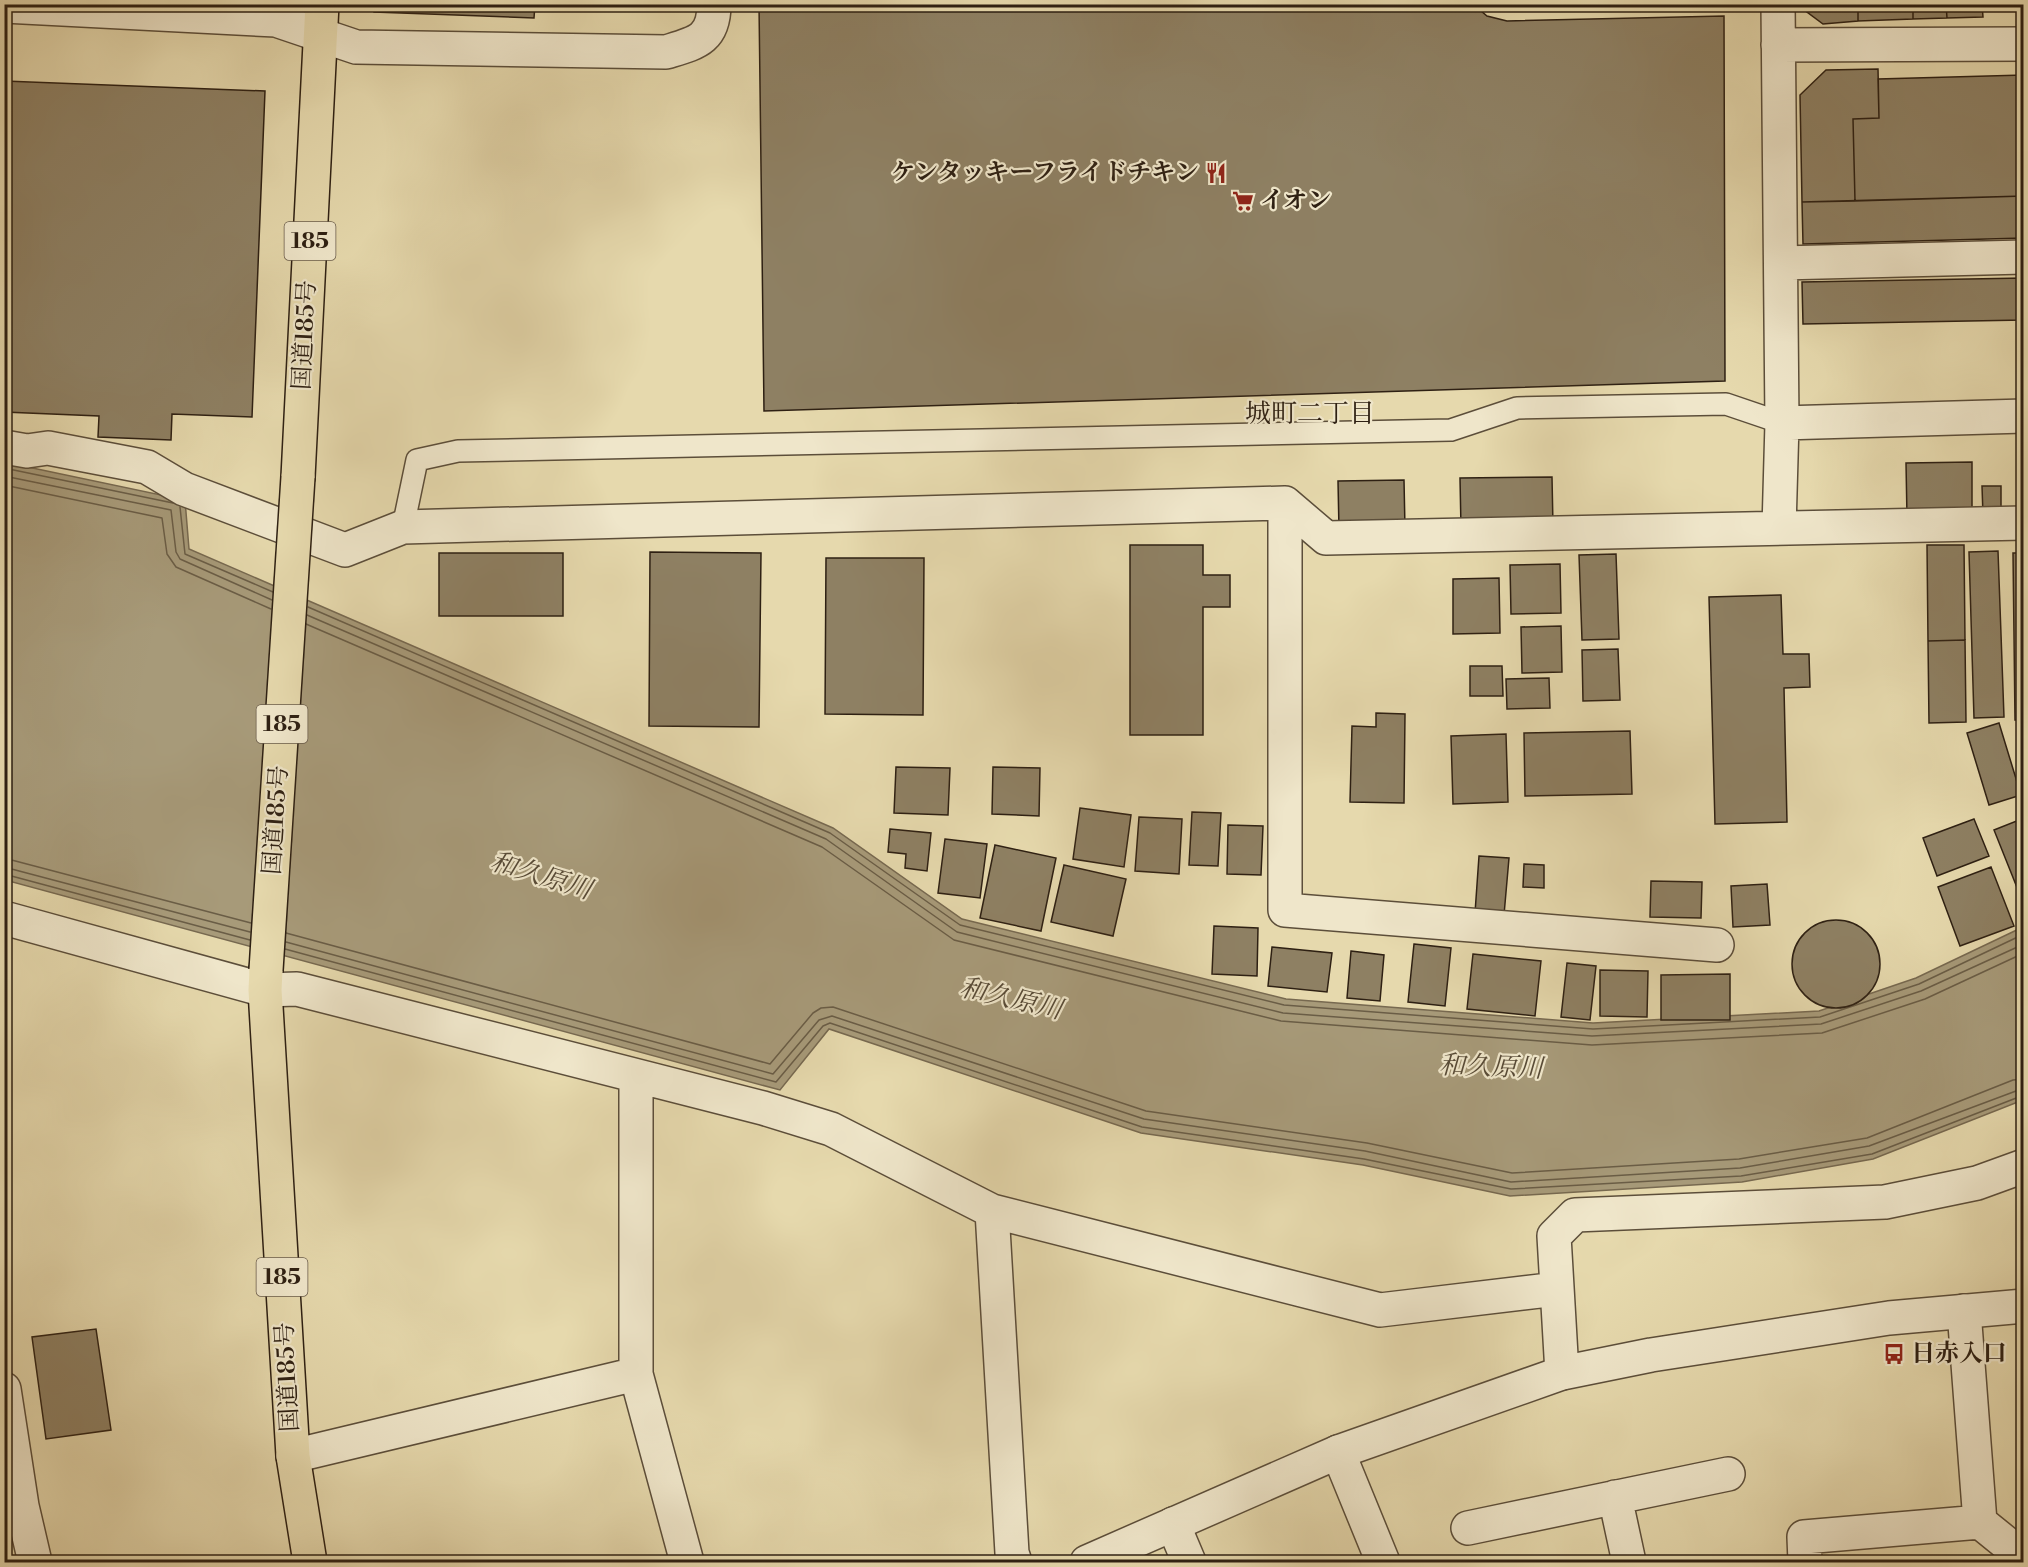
<svg xmlns="http://www.w3.org/2000/svg" width="2028" height="1567" font-family="'Libre Bodoni','Noto Serif JP',serif">
  <style>
    .water { fill: #a79a79; stroke: #776950; stroke-width: 1.5 }
    .lines { fill: none; stroke-linecap: round; stroke-linejoin: round }
    .shore { stroke: #6a5d46; stroke-width: 1.5 }
    .building { fill: #8e8063; stroke: #2e2013; stroke-width: 1.5 }
    .service-casing { stroke: #5c4e3a; stroke-width: 24 }
    .minor-casing { stroke: #5c4e3a; stroke-width: 36 }
    .tertiary-casing { stroke: #5c4e3a; stroke-width: 36 }
    .trunk-casing { stroke: #2e2013; stroke-width: 36 }
    .service { stroke: #efe6ca; stroke-width: 21 }
    .minor { stroke: #efe6ca; stroke-width: 33 }
    .tertiary { stroke: #efe6ca; stroke-width: 33 }
    .trunk { stroke: #e6d9ad; stroke-width: 33 }
    .trunk-bridge-casing { stroke: #2e2013; stroke-width: 36; stroke-linecap: butt }
    .trunk-bridge { stroke: #e6d9ad; stroke-width: 33 }
    .labels { text-anchor: middle; dominant-baseline: central; stroke-width: 4.5; stroke-linejoin: round; paint-order: stroke }
    .shield { fill: #efe6ca; stroke: #685b4a; stroke-width: 1.5 }
    .shield-label { font-size: 22px; font-weight: bold; fill: #2e2013 }
    .poi-label { font-size: 24px; font-weight: bold; fill: #2e2013; stroke: #efe6ca; text-anchor: start }
    .street-label { font-size: 24px; fill: #2e2013; stroke: #efe6ca }
    .neighbourhood-label { font-size: 26px; fill: #2e2013; stroke: #efe6ca }
    .water-label { font-size: 26px; font-style: italic; fill: #584b37; stroke: #efe6ca }
  </style>
  <rect width="100%" height="100%" fill="#e6d9ad"/>
  <filter id="stains"><feTurbulence type="fractalNoise" baseFrequency=".00333" numOctaves="4"/><feColorMatrix values="0 0 0 0 .2 0 0 0 0 .09 0 0 0 0 .02 0 0 0 .5 -.17"/></filter>
  <radialGradient id="worn" r=".72"><stop offset=".6" stop-color="#630" stop-opacity="0"/><stop offset="1" stop-color="#630" stop-opacity=".3"/></radialGradient>
  <path class="water" d="M 4,462 L 185,500 L 189,549 L 833,828 L 962,919 L 1286,999 L 1593,1023 L 1819,1011 L 1916,978 L 2023,927 L 2023,1100 L 1873,1159 L 1742,1182 L 1510,1196 L 1363,1165 L 1141,1133 L 829,1029 L 780,1090 L 5,880 Z"/>
  <g class="lines">
    <path class="shore" d="M 4,468 L 173,503
      M 4,476 L 171,510 L 176,552 L 180,559 L 272,600
      M 4,485 L 162,518 L 167,554 L 176,567 L 271,609
      M 180,507 L 185,554 L 273,592
      M 308,607 L 830,833 L 960,925 L 1284,1005 L 1593,1029 L 1820,1017 L 1919,984 L 2024,934
      M 307,615 L 826,839 L 957,932 L 1283,1013 L 1592,1036 L 1821,1024 L 1921,991 L 2024,944
      M 306,624 L 822,847 L 954,940 L 1281,1021 L 1592,1045 L 1822,1033 L 1925,999 L 2024,953
      M 4,858 L 251,923
      M 4,867 L 250,932
      M 4,874 L 250,940
      M 286,933 L 770,1064 L 813,1013 L 821,1008 L 833,1007 L 1146,1111 L 1367,1143 L 1512,1173 L 1739,1159 L 1867,1138 L 2013,1080 L 2024,1079
      M 286,942 L 773,1074 L 819,1020 L 832,1016 L 1144,1119 L 1365,1151 L 1511,1182 L 1740,1168 L 1869,1146 L 2024,1088
      M 285,949 L 776,1082 L 823,1026 L 830,1023 L 1142,1127 L 1364,1159 L 1511,1189 L 1741,1176 L 1872,1154 L 2024,1095"/>
  </g>
  <path class="building" d="M 374,4 L 535,4 L 534,18 L 374,12 Z
    M 636,4 L 684,4 L 683,7 Z
    M 759,4 L 1473,4 L 1487,16 L 1507,21 L 1724,16 L 1725,381 L 764,411 Z
    M 1803,4 L 1858,4 L 1858,21 L 1823,24 L 1803,9 Z
    M 1858,4 L 1913,4 L 1913,19 L 1858,21 Z
    M 1913,4 L 1946,4 L 1947,18 L 1913,19 Z
    M 1946,4 L 1982,4 L 1983,17 L 1947,18 Z
    M 1982,4 L 2024,4 L 2024,8 L 1982,9 Z
    M 1878,69 L 1879,118 L 1853,119 L 1855,201 L 1802,202 L 1800,95 L 1826,70 Z
    M 2024,75 L 2024,196 L 1855,201 L 1853,119 L 1879,118 L 1878,79 Z
    M 4,81 L 265,91 L 252,417 L 172,414 L 171,440 L 98,437 L 99,416 L 4,412 Z
    M 2024,196 L 2024,238 L 1803,244 L 1802,202 Z
    M 2024,278 L 2024,320 L 1803,324 L 1802,282 Z
    M 2019,455 L 2024,455 L 2024,514 L 2020,514 Z
    M 1972,462 L 1972,516 L 1907,517 L 1906,463 Z
    M 1552,477 L 1553,526 L 1461,528 L 1460,478 Z
    M 1404,480 L 1405,529 L 1339,530 L 1338,481 Z
    M 1982,486 L 2001,486 L 2001,515 L 1983,515 Z
    M 1130,545 L 1203,545 L 1203,575 L 1230,575 L 1230,607 L 1203,607 L 1203,735 L 1130,735 Z
    M 1927,545 L 1964,545 L 1965,640 L 1928,641 Z
    M 1998,551 L 2004,717 L 1974,718 L 1969,552 Z
    M 650,552 L 761,553 L 759,727 L 649,726 Z
    M 439,553 L 563,553 L 563,616 L 439,616 Z
    M 2013,553 L 2024,553 L 2024,720 L 2015,720 Z
    M 1616,554 L 1619,639 L 1582,640 L 1579,555 Z
    M 826,558 L 924,558 L 923,715 L 825,714 Z
    M 1560,564 L 1561,613 L 1511,614 L 1510,565 Z
    M 1499,578 L 1500,633 L 1453,634 L 1453,579 Z
    M 1781,595 L 1783,654 L 1809,654 L 1810,687 L 1784,688 L 1787,822 L 1715,824 L 1709,597 Z
    M 1561,626 L 1562,672 L 1522,673 L 1521,627 Z
    M 1965,640 L 1966,722 L 1929,723 L 1928,641 Z
    M 1618,649 L 1620,700 L 1583,701 L 1582,650 Z
    M 1470,666 L 1502,666 L 1503,696 L 1470,696 Z
    M 1549,678 L 1550,708 L 1507,709 L 1506,679 Z
    M 1376,713 L 1405,714 L 1404,803 L 1350,802 L 1352,726 L 1376,727 Z
    M 1999,723 L 2021,795 L 1989,805 L 1967,733 Z
    M 1630,731 L 1632,794 L 1525,796 L 1524,733 Z
    M 1506,734 L 1508,802 L 1453,804 L 1451,736 Z
    M 896,767 L 950,768 L 948,815 L 894,813 Z
    M 993,767 L 1040,768 L 1039,816 L 992,814 Z
    M 1080,808 L 1131,815 L 1124,867 L 1073,859 Z
    M 1192,812 L 1221,813 L 1218,866 L 1189,865 Z
    M 1139,817 L 1182,819 L 1179,874 L 1135,871 Z
    M 2024,818 L 2024,905 L 1994,830 Z
    M 1974,819 L 1989,856 L 1937,876 L 1923,838 Z
    M 1228,825 L 1263,826 L 1261,875 L 1227,874 Z
    M 890,829 L 931,833 L 927,871 L 905,868 L 906,854 L 888,852 Z
    M 945,839 L 987,844 L 980,898 L 938,893 Z
    M 995,845 L 1056,858 L 1041,931 L 980,918 Z
    M 1479,856 L 1509,858 L 1504,915 L 1475,913 Z
    M 1524,864 L 1544,865 L 1544,888 L 1523,887 Z
    M 1064,865 L 1126,879 L 1113,936 L 1051,922 Z
    M 1991,867 L 2014,926 L 1960,946 L 1938,887 Z
    M 1651,881 L 1702,882 L 1701,918 L 1650,917 Z
    M 1767,884 L 1770,925 L 1733,927 L 1731,886 Z
    M1792 964a44 44 0 1 1 88 0a44 44 0 1 1-88 0Z
    M 1214,926 L 1258,928 L 1257,976 L 1212,974 Z
    M 1414,944 L 1451,948 L 1445,1006 L 1408,1002 Z
    M 1272,947 L 1332,953 L 1327,992 L 1268,986 Z
    M 1351,951 L 1384,955 L 1380,1001 L 1347,998 Z
    M 1473,954 L 1541,961 L 1535,1016 L 1467,1009 Z
    M 1567,963 L 1596,966 L 1590,1020 L 1561,1017 Z
    M 1600,970 L 1648,971 L 1647,1017 L 1600,1016 Z
    M 1730,974 L 1730,1020 L 1661,1020 L 1661,975 Z
    M 96,1329 L 111,1430 L 46,1439 L 32,1337 Z"/>
  <g class="lines">
    <defs>
      <path id="service" d="M 403,527 L 417,460 L 458,451 L 1451,430 L 1517,408 L 1726,404 L 1782,423"/>
      <path id="minor" d="M 1778,4 L 1782,423 L 1779,528
        M 1778,45 L 2024,44
        M 1781,263 L 2024,257
        M 1782,423 L 2024,416
        M 4,447 L 27,451 L 48,448 L 147,467 L 184,489 L 345,550 L 403,527 L 1285,503 L 1326,538 L 2024,523
        M 1285,503 L 1285,910 L 1717,945
        M 4,918 L 265,990 L 297,989 L 763,1108 L 831,1129 L 992,1211 L 1380,1310 L 1557,1289
        M 636,1076 L 636,1374 L 687,1562
        M 992,1211 L 1012,1553 L 1015,1562
        M 1964,1311 L 1980,1522
        M 1562,1373 L 1554,1236 L 1575,1215 L 1885,1202 L 1977,1183 L 2024,1166
        M 4,1389 L 22,1506 L 35,1562
        M 1338,1452 L 1383,1562
        M 293,1456 L 636,1374
        M 1615,1497 L 1629,1562
        M 1173,1524 L 1189,1562
        M 1468,1528 L 1728,1474
        M 1805,1562 L 1804,1537 L 1980,1522 L 2022,1556 L 2023,1562"/>
      <path id="tertiary" d="M 4,6 L 276,20 L 356,47 L 666,52 C 696,43 714,40 714,4
        M 1087,1562 L 1338,1452 L 1562,1373 L 1651,1355 L 1889,1318 L 2024,1306"/>
      <path id="trunk" d="M 298,477 L 322,4
        M 266,970 L 265,990 L 293,1456 L 310,1562"/>
    </defs>
    <use href="#service" class="service-casing"/>
    <use href="#minor" class="minor-casing"/>
    <use href="#tertiary" class="tertiary-casing"/>
    <use href="#trunk" class="trunk-casing"/>
    <use href="#service" class="service"/>
    <use href="#minor" class="minor"/>
    <use href="#tertiary" class="tertiary"/>
    <use href="#trunk" class="trunk"/>
    <defs>
      <path id="trunk-bridge" d="M 266,970 L 298,477"/>
    </defs>
    <use href="#trunk-bridge" class="trunk-bridge-casing"/>
    <use href="#trunk-bridge" class="trunk-bridge"/>
  </g>
  <defs>
    <symbol id="restaurant-bare" viewBox="-9 -9 18 18"><path d="M-5-6h1v4h1v-4h1v4h1v-4h1v5L-1.5 .5V6h-2V.5L-5-1ZM5-6V6H3V1.5H1.5Q1.5-4 5-6Z" fill="#8f2418" stroke="#efe6ca" stroke-width="2.5" paint-order="stroke"/></symbol>
    <symbol id="supermarket-bare" viewBox="-9 -9 18 18"><path d="M-6-5.5h2.5l.6 2H6L4.5 2H-2.5L-4.4-4H-6ZM-1.5 3.2a1.3 1.3 0 1 0 .1 0ZM3 3.2a1.3 1.3 0 1 0 .1 0Z" fill="#8f2418" stroke="#efe6ca" stroke-width="2.5" paint-order="stroke"/></symbol>
    <symbol id="bus-bare" viewBox="-9 -9 18 18"><path d="M-5-6H5V4H4V6H2V4H-2V6H-4V4H-5ZM-3.5-4V0h7V-4ZM-3.5 1.2v1.5H-2V1.2ZM2 1.2v1.5H3.5V1.2Z" fill="#8f2418" stroke="#efe6ca" stroke-width="2.5" paint-order="stroke"/></symbol>
  </defs>
  <g fill-rule="evenodd">
    <use href="#restaurant-bare" x="1201" y="158" width="30" height="30"/>
    <use href="#supermarket-bare" x="1228" y="186" width="30" height="30"/>
    <use href="#bus-bare" x="1879" y="1339" width="30" height="30"/>
  </g>
  <g class="labels">
    <g class="shield">
      <rect x="284.5" y="222" width="51" height="38" rx="4.5"/>
      <rect x="256.5" y="705" width="51" height="38" rx="4.5"/>
      <rect x="256.5" y="1258" width="51" height="38" rx="4.5"/>
    </g>
    <g class="shield-label">
      <text x="310" y="241">185</text>
      <text x="282" y="724">185</text>
      <text x="282" y="1277">185</text>
    </g>
    <g class="poi-label">
      <text x="1199" y="173" text-anchor="end">ケンタッキーフライドチキン</text>
      <text x="1260" y="201">イオン</text>
      <text x="1911" y="1354">日赤入口</text>
    </g>
    <g class="street-label">
      <text transform="translate(305 335) rotate(-87)">国道185号</text>
      <text transform="translate(276 820) rotate(-86)">国道185号</text>
      <text transform="translate(288 1377) rotate(-93)">国道185号</text>
    </g>
    <g class="neighbourhood-label">
      <text x="1310" y="414">城町二丁目</text>
    </g>
    <g class="water-label">
      <text transform="translate(541 876) rotate(17)">和久原川</text>
      <text transform="translate(1011 999) rotate(13)">和久原川</text>
      <text transform="translate(1491 1067) rotate(2)">和久原川</text>
    </g>
  </g>
  <rect width="2028" height="1567" fill="none" stroke="#e6d9ad" stroke-width="24"/>
  <rect x="6" y="6" width="2016" height="1555" fill="none" stroke="#2e2013" stroke-width="3"/>
  <rect x="12" y="12" width="2004" height="1543" fill="none" stroke="#2e2013" stroke-width="1.5"/>
  <rect width="100%" height="100%" filter="url(#stains)"/>
  <rect width="100%" height="100%" fill="url(#worn)"/>
</svg>
